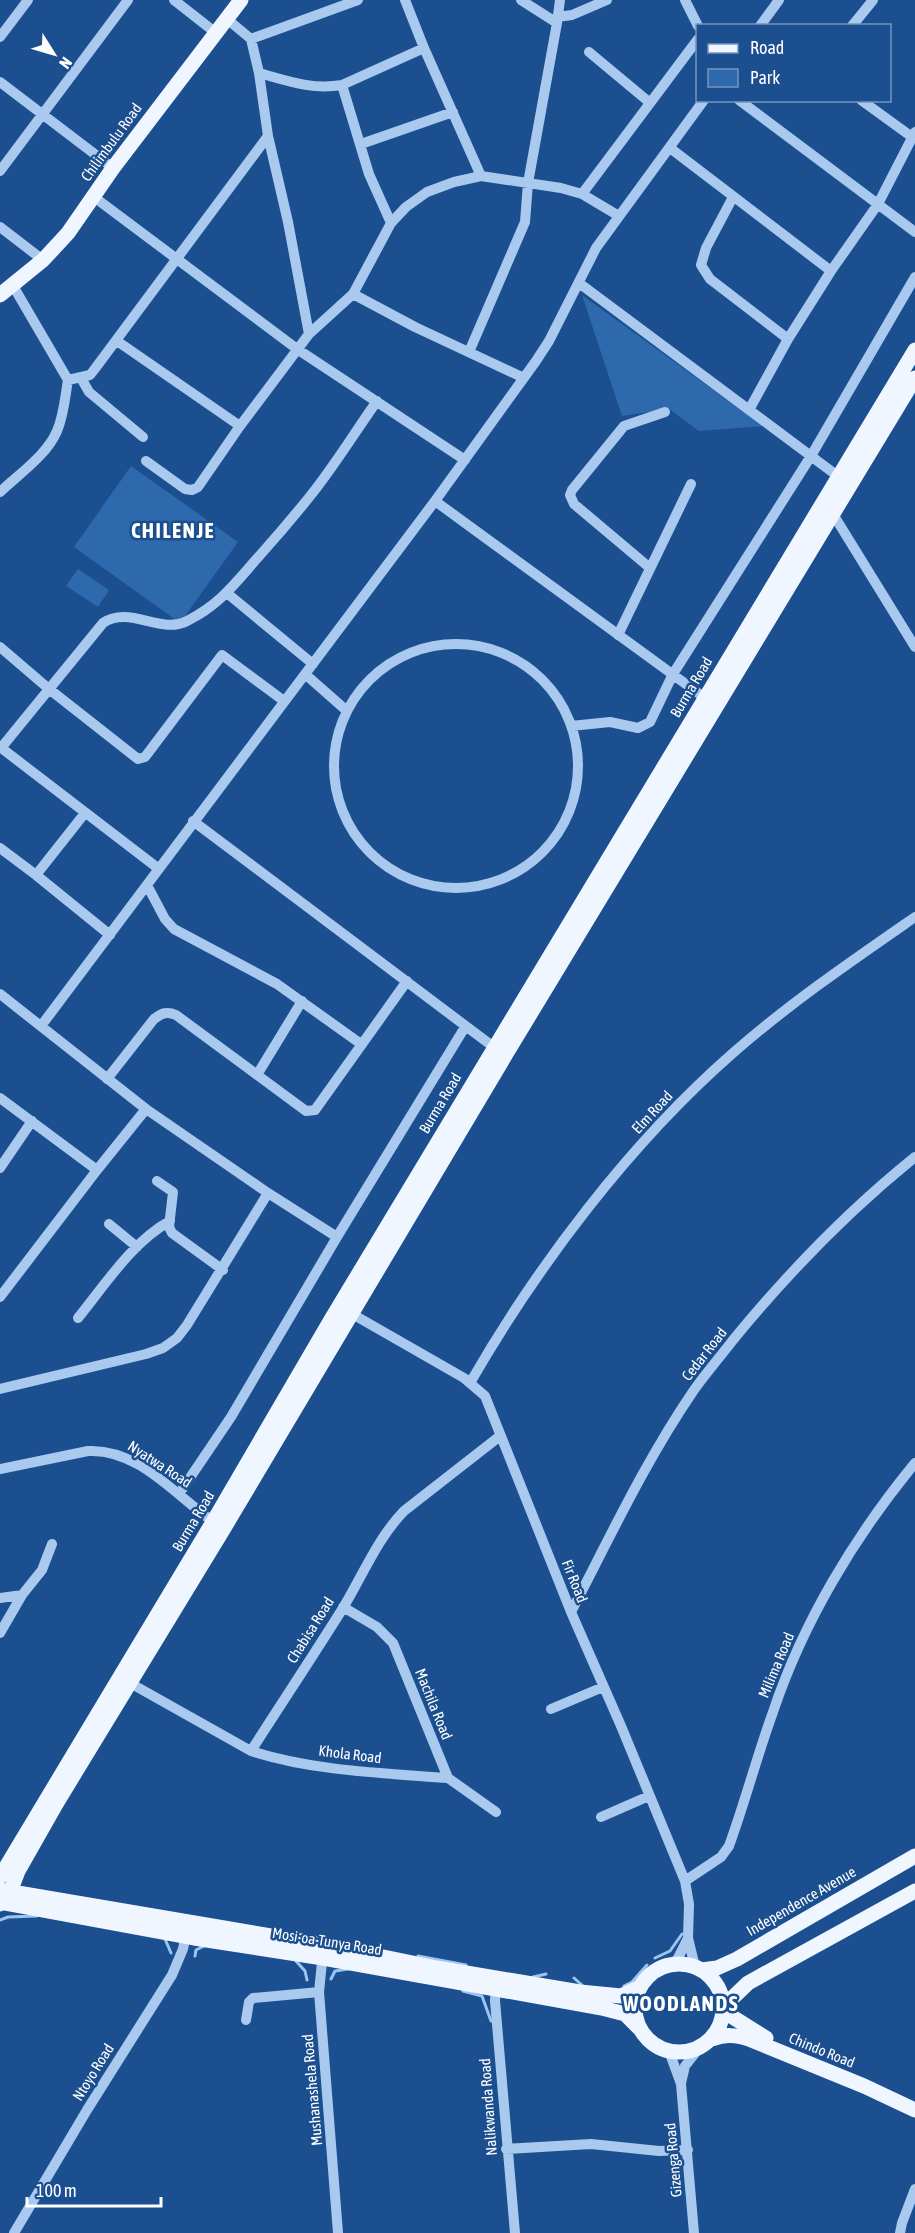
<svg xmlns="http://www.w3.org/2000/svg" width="915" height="2233" font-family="'Asap Condensed',sans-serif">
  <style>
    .green { fill: #2e69ad }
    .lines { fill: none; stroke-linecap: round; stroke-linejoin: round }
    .stream { stroke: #9cc4f0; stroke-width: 3 }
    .minor { stroke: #a9c9ee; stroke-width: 10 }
    .major { stroke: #f0f6ff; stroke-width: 15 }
    .labels { text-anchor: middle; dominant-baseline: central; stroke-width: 5; stroke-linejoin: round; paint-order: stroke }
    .street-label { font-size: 15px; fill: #fff; stroke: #1b4f8f }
    .district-label { font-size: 21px; font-weight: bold; letter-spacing: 1.5px; fill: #fff; stroke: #1b4f8f }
  </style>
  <rect width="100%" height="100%" fill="#1b4f8f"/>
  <path class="green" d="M 582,295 L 763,426 L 699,431 L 669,409 L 622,416 Z
    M 131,466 L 238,542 L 180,623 L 74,547 Z
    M 78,569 L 109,590 L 98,607 L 66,586 Z"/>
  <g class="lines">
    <path class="stream" d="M 0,1920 L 8,1917 L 37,1916
      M 165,1939 L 171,1953
      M 195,1956 L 196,1950 L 204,1946
      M 418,1956 L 466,1965
      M 655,1958 L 670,1951 L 682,1934
      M 296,1961 L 305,1971 L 307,1980
      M 533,1977 L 546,1974
      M 574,1978 L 583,1986
      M 331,1979 L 335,1971 L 348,1969
      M 624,1986 L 632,1982 L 647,1965
      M 463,1991 L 482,1996 L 491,2021"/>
    <path class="minor" d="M 174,0 L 216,33
      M 405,0 L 424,48 L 481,176
      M 521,0 L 557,23 L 560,0
      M 685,0 L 698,26
      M 557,17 L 572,15 L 607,0
      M 760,26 L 779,0
      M 852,26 L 873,0
      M 0,37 L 28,0
      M 251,39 L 358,0
      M 589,52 L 649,102
      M 259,73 C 288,81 312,90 342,85 L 424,48
      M 0,82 L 113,168
      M 342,85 L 369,174 L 391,223
      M 739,100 L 915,232
      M 861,100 L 912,137
      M 361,144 L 453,112
      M 670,148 L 831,271
      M 0,171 L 128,0
      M 582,194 L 698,39
      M 94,197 L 297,349 L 465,460
      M 733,197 L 706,248 L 701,265 L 710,279 L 788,339
      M 0,227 L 43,260
      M 579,283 L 843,480
      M 353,294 L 391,223 L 406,207 L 427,192 L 454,182 L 481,176 L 561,188 L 582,194 L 619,216
      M 309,334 L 353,294 L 415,327 L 524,378
      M 117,341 L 240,426
      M 469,352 L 525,222 L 528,183 L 557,23
      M 81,378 L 89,392 L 143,437
      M 68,380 L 90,375 L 94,370 L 268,136
      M 749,410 L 788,339 L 831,271 L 878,204 L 915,132
      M 146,461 L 185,489 L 192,490 L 198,487 L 240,426 L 309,334 L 288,222 L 268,136 L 259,73 L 251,39 L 227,19
      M 0,492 C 19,474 47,455 57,431 C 64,415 65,397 68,380 L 12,284
      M 435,501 L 705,698
      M 833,514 L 915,647
      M 650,568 L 574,504 L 570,495 L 572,490 L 624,426 L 665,412
      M 228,594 L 313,664
      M 618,635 L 691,484
      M334 766a122 122 0 1 1 244 0a122 122 0 1 1-244 0Z
      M 0,647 L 49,689 L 138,759 L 145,757 L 222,655 L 284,701
      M 305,674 L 347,711
      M 571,726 L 610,722 L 638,728 L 650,722 L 673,674 L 811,456 L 915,277
      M 0,747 L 159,869
      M 1,748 L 103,623 C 130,605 160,635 187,621 C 221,604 236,582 261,554 C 278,535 295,515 311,495 C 335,465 355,432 377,401
      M 85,813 L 36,875 L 110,935
      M 193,821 L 495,1048
      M 0,848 L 36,875
      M 147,885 L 165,919 L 174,929 L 277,984 L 361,1044
      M 0,994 L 146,1109 L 268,1193 L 337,1237
      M 41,1026 L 435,501 L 536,361 L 549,341 L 596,248 L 704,100
      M 257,1075 L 302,1001
      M 107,1079 L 154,1019 C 162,1013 167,1011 176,1015 L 306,1111 L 315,1110 L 407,981
      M 0,1098 L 97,1170
      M 0,1168 L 32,1121
      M 157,1181 L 173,1192 L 169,1227 L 172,1233 L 223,1270
      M 109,1224 L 137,1247
      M 0,1297 L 97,1170 L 146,1109
      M 347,1311 L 464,1378 L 485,1396 L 571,1612 L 621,1726 L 685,1881 L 689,1904 L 688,1938 L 695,1967
      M 78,1318 C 104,1286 133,1241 170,1221
      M 470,1383 C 538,1265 630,1143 733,1053 C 790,1003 853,960 915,917
      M 0,1389 L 146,1354 L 163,1348 L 177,1338 L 187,1325 L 268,1193
      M 0,1469 L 88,1451 C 140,1448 178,1499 218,1525
      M 179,1494 L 231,1417 L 337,1237 L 465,1027
      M 0,1598 L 22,1595 L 42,1570 L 52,1544
      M 343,1607 L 377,1627 L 393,1643 L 448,1778 L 496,1812
      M 571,1612 C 610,1537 646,1460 694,1390 C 706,1373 720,1357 733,1340 C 788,1273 848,1211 915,1157
      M 0,1633 L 22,1595
      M 130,1683 L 251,1751 C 313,1771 382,1773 448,1778
      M 551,1709 L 603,1687
      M 251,1751 C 281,1704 313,1656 343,1608 C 363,1575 377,1539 404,1511 L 500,1436
      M 601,1817 L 649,1796
      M 685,1881 L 721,1857 L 729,1846 C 745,1802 757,1756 773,1712 C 803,1622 855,1536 915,1463
      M 323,1952 L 319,1992 L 338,2233
      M 672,1965 L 678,1958 L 688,1938
      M 496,1982 L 495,2001 L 515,2233
      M 246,2020 L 249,2002 L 253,1998 L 319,1992
      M 669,2051 L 681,2084 L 694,2233
      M 681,2083 L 685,2066 L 700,2047
      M 506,2149 L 591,2144 L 659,2151 L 688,2150
      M 14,2233 L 87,2110 L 172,1975 L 183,1949 L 187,1930
      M 900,2233 L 902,2223 L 915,2189"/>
    <path class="major" d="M 0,295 L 43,260 L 68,233 L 113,168 L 241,0
      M 0,1877 L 213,1522 L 332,1318 L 915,350
      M 0,1890 L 325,1945 L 437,1968 L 580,1992 L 621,1996 L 640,1987
      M 0,1902 L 194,1938 L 323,1958 L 602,2008 L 625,2014 L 641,2030
      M 0,1904 L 10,1892 L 18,1871 L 56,1804 L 224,1528 L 506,1054 L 915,378
      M635 2008a44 44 0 1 1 88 0a44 44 0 1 1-88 0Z
      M 702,1970 L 717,1968 L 737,1959 L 915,1856
      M 723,2007 L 748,1983 L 915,1891
      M 723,2011 L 766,2038
      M 712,2039 C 726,2034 735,2035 749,2039 L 864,2086 L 915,2110"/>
  </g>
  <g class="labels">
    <g class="street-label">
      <text transform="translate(111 142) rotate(-54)">Chilimbulu Road</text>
      <text transform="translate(691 687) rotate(-59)">Burma Road</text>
      <text transform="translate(440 1103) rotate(-59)">Burma Road</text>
      <text transform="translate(652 1112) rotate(-47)">Elm Road</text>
      <text transform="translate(704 1354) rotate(-52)">Cedar Road</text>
      <text transform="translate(160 1464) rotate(33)">Nyatwa Road</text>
      <text transform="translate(193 1521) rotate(-59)">Burma Road</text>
      <text transform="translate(575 1581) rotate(68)">Fir Road</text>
      <text transform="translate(310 1630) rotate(-58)">Chabisa Road</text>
      <text transform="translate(776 1665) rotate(-67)">Milima Road</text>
      <text transform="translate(434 1704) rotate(68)">Machila Road</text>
      <text transform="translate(350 1754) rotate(7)">Khola Road</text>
      <text transform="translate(801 1901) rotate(-30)">Independence Avenue</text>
      <text transform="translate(327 1941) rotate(9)">Mosi-oa-Tunya Road</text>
      <text transform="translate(822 2050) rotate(22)">Chindo Road</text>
      <text transform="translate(93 2072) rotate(-58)">Ntoyo Road</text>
      <text transform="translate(312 2090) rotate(-95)">Mushanashela Road</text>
      <text transform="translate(488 2107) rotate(-94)">Nalikwanda Road</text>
      <text transform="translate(673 2160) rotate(-95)">Gizenga Road</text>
    </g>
    <g class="district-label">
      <text x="173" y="530">CHILENJE</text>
      <text x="681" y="2003">WOODLANDS</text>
    </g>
  </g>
  <rect x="696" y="24" width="195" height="78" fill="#1b4f8f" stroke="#7695bc" stroke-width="1.5"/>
  <rect x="708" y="44" width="30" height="9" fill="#f0f6ff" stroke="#7695bc" stroke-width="1.5"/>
  <text x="750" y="54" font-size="18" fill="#ffffff">Road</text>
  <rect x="708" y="69" width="30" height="18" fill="#2e69ad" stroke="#7695bc" stroke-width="1.5"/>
  <text x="750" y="84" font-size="18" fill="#ffffff">Park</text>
  <g transform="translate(54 54) rotate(127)" stroke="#1b4f8f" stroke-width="4.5" paint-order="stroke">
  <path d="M0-4.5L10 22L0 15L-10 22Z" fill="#ffffff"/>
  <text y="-9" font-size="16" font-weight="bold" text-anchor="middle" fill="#ffffff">N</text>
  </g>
  <path d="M27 2197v9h134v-9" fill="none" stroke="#ffffff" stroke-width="3"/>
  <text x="36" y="2197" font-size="18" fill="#ffffff" stroke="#1b4f8f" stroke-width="4.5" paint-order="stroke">100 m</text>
</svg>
